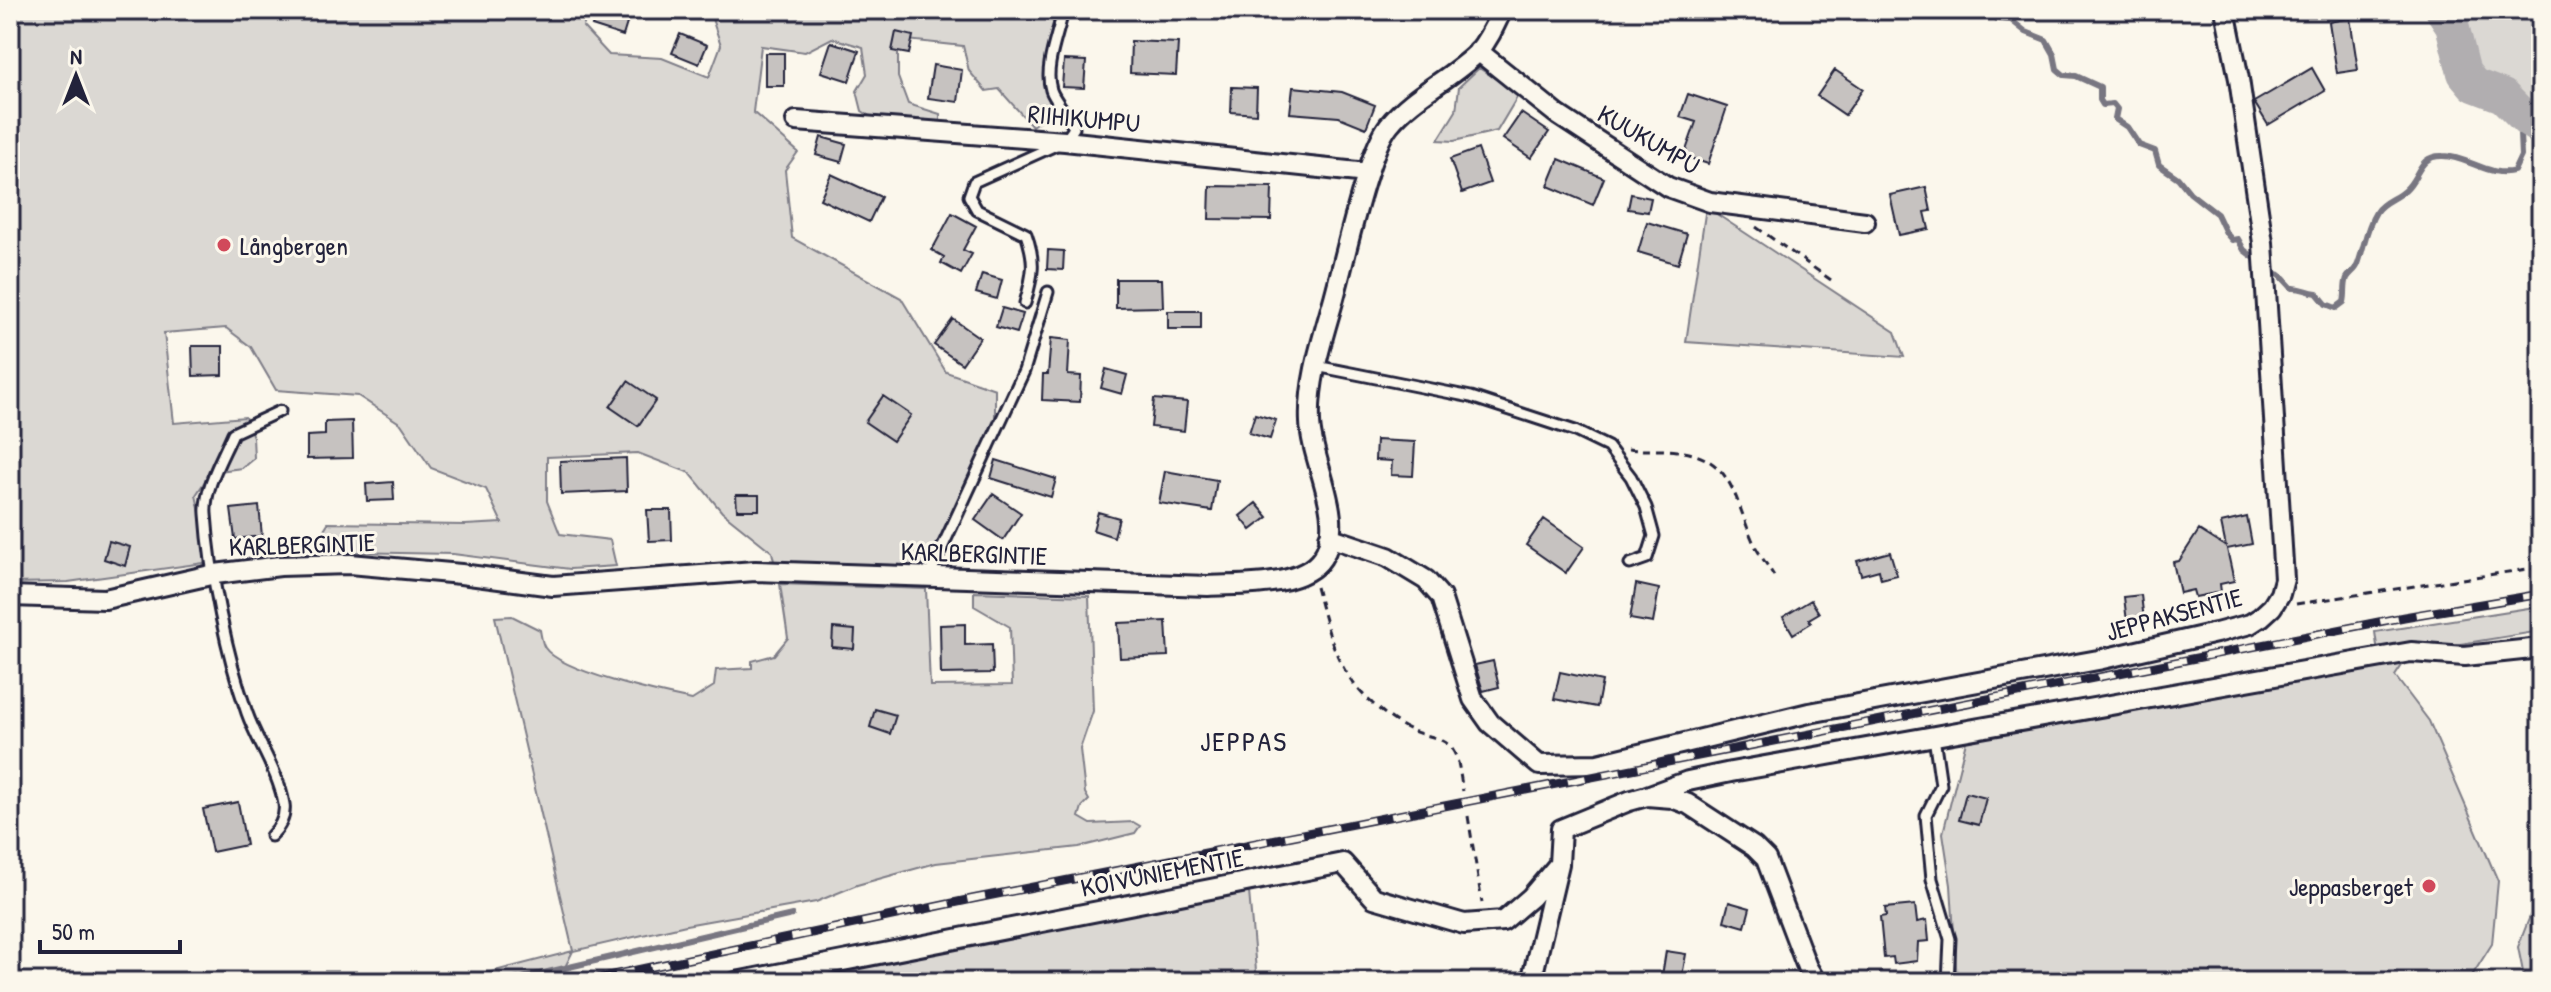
<svg xmlns="http://www.w3.org/2000/svg" width="2551" height="992" font-family="'Patrick Hand',sans-serif">
  <style>
    .green { fill: #dbd8d3; stroke: #7e7d87; stroke-width: 2 }
    .lines { fill: none; stroke-linecap: round; stroke-linejoin: round }
    .stream { stroke: #787681; stroke-width: 6 }
    .river { stroke: #b1aeb0; stroke-width: 34 }
    .building { fill: #c6c2c0; stroke: #22223b; stroke-width: 2 }
    .service-casing { stroke: #22223b; stroke-width: 15 }
    .minor-casing { stroke: #22223b; stroke-width: 24 }
    .path { stroke: #22223b; stroke-width: 3; stroke-dasharray: 8 6; stroke-linecap: butt }
    .service { stroke: #fbf7ec; stroke-width: 9 }
    .minor { stroke: #fbf7ec; stroke-width: 18 }
    .rail-casing { stroke: #22223b; stroke-width: 9 }
    .rail { stroke: #fbf7ec; stroke-width: 6; stroke-dasharray: 18; stroke-linecap: butt }
    .poi-dot { fill: #d1495b; stroke: #fbf7ec; stroke-width: 3 }
    .labels { text-anchor: middle; dominant-baseline: central; stroke-width: 6; stroke-linejoin: round; paint-order: stroke }
    .street-label { font-size: 26px; fill: #22223b; stroke: #fbf7ec }
    .poi-label { font-size: 26px; fill: #22223b; stroke: #fbf7ec; text-anchor: start }
    .neighbourhood-label { font-size: 28px; letter-spacing: 2px; fill: #22223b; stroke: #fbf7ec }
  </style>
  <rect width="100%" height="100%" fill="#fbf7ec"/>
  <filter id="ink" filterUnits="userSpaceOnUse"><feTurbulence type="fractalNoise" baseFrequency=".0125" numOctaves="2"/><feDisplacementMap in="SourceGraphic" scale="16" xChannelSelector="R" yChannelSelector="G"/><feConvolveMatrix kernelMatrix="1 2 1 2 8 2 1 2 1" color-interpolation-filters="sRGB"/></filter>
  <g filter="url(#ink)">
    <path class="green" d="M 10,10 L 589,10 L 583,27 L 609,55 L 662,58 L 709,77 L 721,45 L 709,10 L 1055,10 L 1046,72 L 1057,108 L 1032,126 L 999,89 L 986,91 L 969,71 L 963,46 L 898,39 L 898,77 L 908,104 L 940,114 L 940,124 L 877,121 L 862,111 L 857,91 L 867,74 L 863,47 L 832,38 L 805,52 L 761,46 L 753,112 L 798,152 L 785,170 L 792,238 L 901,298 L 946,372 L 995,389 L 995,423 L 927,569 L 774,561 L 772,552 L 722,512 L 690,473 L 638,453 L 547,457 L 547,501 L 560,534 L 610,540 L 616,566 L 570,569 L 453,554 L 348,552 L 313,547 L 328,523 L 465,525 L 502,523 L 486,489 L 431,468 L 401,424 L 358,396 L 276,390 L 251,347 L 226,328 L 164,333 L 174,423 L 245,417 L 253,437 L 254,458 L 242,468 L 211,472 L 196,495 L 211,562 L 68,582 L 10,583 Z
      M 2453,10 L 2541,10 L 2539,121 L 2510,107 L 2492,94 L 2470,87 L 2454,72 L 2451,17 Z
      M 1479,68 L 1519,94 L 1497,131 L 1454,141 L 1438,140 L 1456,111 L 1459,87 Z
      M 1706,207 L 1895,332 L 1904,357 L 1686,342 Z
      M 780,584 L 926,589 L 930,686 L 1012,685 L 1010,627 L 974,606 L 974,592 L 1089,596 L 1093,711 L 1080,749 L 1085,793 L 1089,800 L 1082,807 L 1079,817 L 1091,824 L 1133,822 L 1140,826 L 1135,833 L 1079,847 L 936,863 L 857,885 L 816,902 L 686,925 L 573,951 L 561,975 L 537,982 L 452,982 L 573,951 L 495,617 L 512,616 L 540,630 C 541,635 542,644 545,648 C 561,672 663,694 692,700 L 714,686 L 716,670 L 752,668 L 752,661 L 774,655 L 788,638 Z
      M 2541,606 L 2541,631 L 2411,652 L 2395,676 L 2429,721 L 2498,881 L 2492,944 L 2468,982 L 1957,982 L 1951,885 L 1943,833 L 1967,737 L 2380,666 L 2375,632 Z
      M 1249,892 L 1257,982 L 784,982 Z
      M 2532,911 L 2541,915 L 2541,982 L 2525,982 L 2518,947 Z"/>
    <g class="lines">
      <path class="stream" d="M 1988,10 L 1997,19 L 2011,20 L 2026,32 L 2046,40 L 2054,54 L 2057,69 L 2064,75 L 2076,76 L 2100,87 L 2100,100 L 2103,105 L 2113,104 L 2117,109 L 2115,119 L 2127,127 L 2139,145 L 2155,151 L 2159,165 L 2178,178 L 2190,193 L 2217,214 L 2226,233 L 2232,240 L 2238,239 L 2244,250 L 2256,259
        M 2270,272 L 2280,275 L 2292,288 C 2301,287 2307,292 2317,293 L 2326,304 L 2336,308 L 2344,302 C 2346,295 2344,285 2347,278 C 2350,273 2356,270 2358,264 C 2364,247 2366,228 2376,212 C 2383,201 2396,199 2405,190 C 2420,177 2418,155 2443,156 C 2466,156 2491,178 2514,171 L 2521,156 L 2520,134 L 2527,120
        M 505,982 L 792,915"/>
      <path class="river" d="M 2442,10 L 2452,25 L 2464,73 L 2474,85 L 2503,96 L 2527,120 L 2541,129"/>
    </g>
    <path class="building" d="M 597,10 L 631,10 L 623,36 L 592,26 Z
      M 2350,18 L 2358,70 L 2337,73 L 2329,22 Z
      M 896,32 L 913,36 L 909,54 L 892,51 Z
      M 680,34 L 707,45 L 699,64 L 672,53 Z
      M 1131,41 L 1178,43 L 1176,75 L 1130,73 Z
      M 831,42 L 859,51 L 849,81 L 821,72 Z
      M 765,53 L 784,53 L 784,86 L 765,86 Z
      M 1064,60 L 1086,61 L 1084,88 L 1062,87 Z
      M 933,65 L 962,70 L 958,102 L 928,98 Z
      M 2312,68 L 2325,91 L 2268,125 L 2254,102 Z
      M 1835,70 L 1863,89 L 1845,115 L 1817,96 Z
      M 1232,87 L 1257,88 L 1256,114 L 1231,112 Z
      M 1293,87 L 1342,92 L 1375,105 L 1366,128 L 1339,117 L 1290,113 Z
      M 1688,94 L 1727,107 L 1708,164 L 1684,156 L 1696,122 L 1680,117 Z
      M 1521,113 L 1549,132 L 1531,158 L 1503,139 Z
      M 821,137 L 846,144 L 841,162 L 816,155 Z
      M 1478,149 L 1490,183 L 1462,193 L 1450,159 Z
      M 1559,159 L 1604,178 L 1593,205 L 1548,186 Z
      M 831,174 L 881,197 L 869,222 L 820,199 Z
      M 1210,186 L 1272,187 L 1271,220 L 1209,219 Z
      M 1926,187 L 1931,211 L 1925,212 L 1929,229 L 1899,235 L 1890,195 Z
      M 1631,194 L 1651,198 L 1648,212 L 1628,209 Z
      M 952,213 L 976,226 L 963,250 L 972,254 L 961,274 L 941,263 L 944,257 L 932,250 Z
      M 1647,222 L 1687,234 L 1678,264 L 1638,252 Z
      M 1048,250 L 1064,251 L 1063,270 L 1047,269 Z
      M 982,274 L 1002,280 L 997,299 L 976,293 Z
      M 1116,279 L 1162,279 L 1163,307 L 1116,308 Z
      M 1002,308 L 1023,314 L 1017,333 L 996,327 Z
      M 1168,311 L 1201,311 L 1201,329 L 1168,329 Z
      M 953,319 L 980,338 L 962,364 L 934,345 Z
      M 1051,338 L 1070,340 L 1068,375 L 1081,376 L 1080,402 L 1042,400 L 1043,374 L 1048,374 Z
      M 192,346 L 223,346 L 223,375 L 193,376 Z
      M 1106,369 L 1127,375 L 1122,394 L 1101,388 Z
      M 628,381 L 656,400 L 638,426 L 610,407 Z
      M 883,396 L 911,415 L 893,441 L 865,422 Z
      M 1154,399 L 1187,402 L 1184,431 L 1151,427 Z
      M 1255,414 L 1276,420 L 1270,439 L 1249,433 Z
      M 352,421 L 353,458 L 307,459 L 307,436 L 325,435 L 325,422 Z
      M 1376,440 L 1415,442 L 1413,476 L 1391,475 L 1392,461 L 1375,460 Z
      M 626,458 L 627,491 L 561,494 L 560,461 Z
      M 996,460 L 1056,479 L 1051,497 L 991,478 Z
      M 1165,471 L 1217,480 L 1212,511 L 1159,503 Z
      M 393,482 L 394,500 L 367,501 L 366,484 Z
      M 993,494 L 1021,513 L 1003,540 L 975,520 Z
      M 736,495 L 759,495 L 759,510 L 737,510 Z
      M 1256,503 L 1268,517 L 1251,530 L 1240,516 Z
      M 259,506 L 262,536 L 235,539 L 231,509 Z
      M 647,510 L 671,510 L 672,540 L 649,541 Z
      M 1098,512 L 1119,518 L 1114,537 L 1093,530 Z
      M 2247,517 L 2252,544 L 2227,549 L 2234,581 L 2220,584 L 2221,592 L 2195,597 L 2193,590 L 2180,593 L 2173,562 L 2179,561 L 2199,530 L 2226,547 L 2221,523 Z
      M 1544,519 L 1584,547 L 1566,573 L 1526,545 Z
      M 109,541 L 130,547 L 125,566 L 104,559 Z
      M 1890,552 L 1897,575 L 1881,579 L 1879,570 L 1861,575 L 1857,561 Z
      M 1636,584 L 1659,589 L 1653,623 L 1630,619 Z
      M 2141,595 L 2144,620 L 2127,622 L 2124,597 Z
      M 1811,600 L 1819,613 L 1809,619 L 1811,623 L 1793,634 L 1783,617 Z
      M 1166,621 L 1168,656 L 1120,658 L 1118,623 Z
      M 965,624 L 965,645 L 992,644 L 993,673 L 941,674 L 940,625 Z
      M 833,628 L 855,630 L 854,649 L 832,647 Z
      M 1493,661 L 1499,687 L 1483,691 L 1475,665 Z
      M 1560,672 L 1602,681 L 1597,707 L 1554,699 Z
      M 875,709 L 896,715 L 890,734 L 870,727 Z
      M 1966,793 L 1986,798 L 1979,825 L 1959,820 Z
      M 238,802 L 246,845 L 212,852 L 203,809 Z
      M 1729,902 L 1750,908 L 1745,927 L 1724,921 Z
      M 1915,905 L 1917,922 L 1927,920 L 1929,941 L 1918,942 L 1917,961 L 1894,964 L 1893,957 L 1884,958 L 1880,917 L 1886,916 L 1885,908 Z
      M 1666,951 L 1686,954 L 1681,982 L 1661,982 Z"/>
    <g class="lines">
      <defs>
        <path id="service" d="M 1025,303 C 1033,275 1036,262 1026,234 L 977,210 L 969,196 L 974,182 L 1065,141 L 1074,128 C 1069,116 1054,100 1051,90 C 1044,68 1057,38 1062,15 L 1066,10
          M 1316,366 L 1471,397 L 1575,431 L 1608,447 L 1631,477 L 1646,507 L 1654,536 L 1647,558 L 1630,564
          M 928,578 L 1024,371 L 1048,292
          M 1934,737 L 1941,785 L 1926,815 L 1932,879 L 1950,939 L 1948,982
          M 271,836 C 280,827 286,817 284,804 C 278,771 258,744 247,713 C 227,656 210,574 206,514 C 204,487 223,457 233,433 L 280,411"/>
        <path id="minor" d="M 1478,51 L 1558,115 L 1668,187 L 1710,202 L 1865,222
          M 796,121 L 1065,141 L 1367,173
          M 1329,537 L 1388,557 L 1426,580 L 1441,597 L 1473,699 L 1490,723 L 1539,765 L 1598,764 L 1809,713 L 2098,660 L 2216,633 L 2250,624 L 2261,617 L 2272,607 L 2280,594 L 2284,579 L 2263,243 L 2239,79 L 2225,10
          M 10,596 L 105,599 L 215,574 L 280,566 L 350,564 L 461,574 L 553,586 L 755,571 L 1208,586 C 1240,584 1302,588 1322,558 C 1348,520 1311,463 1310,422 C 1308,380 1323,338 1334,298 C 1345,257 1354,215 1367,175 C 1372,159 1379,138 1389,125 C 1413,95 1451,79 1478,52 C 1489,39 1495,25 1502,10
          M 1647,796 L 1688,781 L 1731,772 L 2411,652 L 2465,656 L 2541,648
          M 736,982 L 1343,863 L 1374,898 L 1464,924 L 1503,921 L 1531,897 L 1559,864
          M 1531,982 L 1559,864 L 1561,829 L 1629,801 L 1647,796 L 1672,798 L 1688,804 L 1754,847 L 1766,859 L 1807,967 L 1816,982"/>
      </defs>
      <use href="#service" class="service-casing"/>
      <use href="#minor" class="minor-casing"/>
      <path class="path" d="M 1756,227 L 1831,280
        M 1628,449 C 1644,451 1661,449 1677,451 C 1732,457 1734,497 1752,539 C 1757,552 1767,564 1774,576
        M 1316,587 C 1328,631 1336,672 1372,703 C 1383,713 1400,726 1413,731 C 1427,737 1443,736 1452,749 C 1460,760 1460,778 1463,791
        M 2296,604 L 2541,567
        M 1468,816 L 1482,903"/>
      <use href="#service" class="service"/>
      <use href="#minor" class="minor"/>
      <defs>
        <path id="rail" d="M 580,982 L 972,899 L 2404,617 L 2541,594"/>
      </defs>
      <use href="#rail" class="rail-casing"/>
      <use href="#rail" class="rail"/>
    </g>
  </g>
  <g class="poi-dot">
    <circle cx="224" cy="245" r="8"/>
    <circle cx="2429" cy="886" r="8"/>
  </g>
  <g class="labels">
    <g class="street-label">
      <text transform="translate(1084 118) rotate(5)">RIIHIKUMPU</text>
      <text transform="translate(1649 139) rotate(30)">KUUKUMPU</text>
      <text transform="translate(302 544) rotate(-2)">KARLBERGINTIE</text>
      <text transform="translate(974 553) rotate(2)">KARLBERGINTIE</text>
      <text transform="translate(2174 614) rotate(-15)">JEPPAKSENTIE</text>
      <text transform="translate(1162 872) rotate(-11)">KOIVUNIEMENTIE</text>
    </g>
    <g class="poi-label">
      <text x="240" y="245">Långbergen</text>
      <text x="2413" y="886" text-anchor="end">Jeppasberget</text>
    </g>
    <g class="neighbourhood-label">
      <text x="1244" y="741">JEPPAS</text>
    </g>
  </g>
  <rect width="2551" height="992" fill="none" stroke="#fbf7ec" stroke-width="40"/>
  <rect x="20" y="20" width="2511" height="952" fill="none" stroke="#22223b" stroke-width="3" filter="url(#ink)"/>
  <g transform="translate(76 76)" stroke="#fbf7ec" stroke-width="6" paint-order="stroke">
  <path d="M0-6L14 30L0 20L-14 30Z" fill="#22223b"/>
  <text y="-12" font-size="22" font-weight="bold" text-anchor="middle" fill="#22223b">N</text>
  </g>
  <path d="M40 940v12h140v-12" fill="none" stroke="#22223b" stroke-width="4"/>
  <text x="52" y="940" font-size="24" fill="#22223b" stroke="#fbf7ec" stroke-width="6" paint-order="stroke">50 m</text>
</svg>
